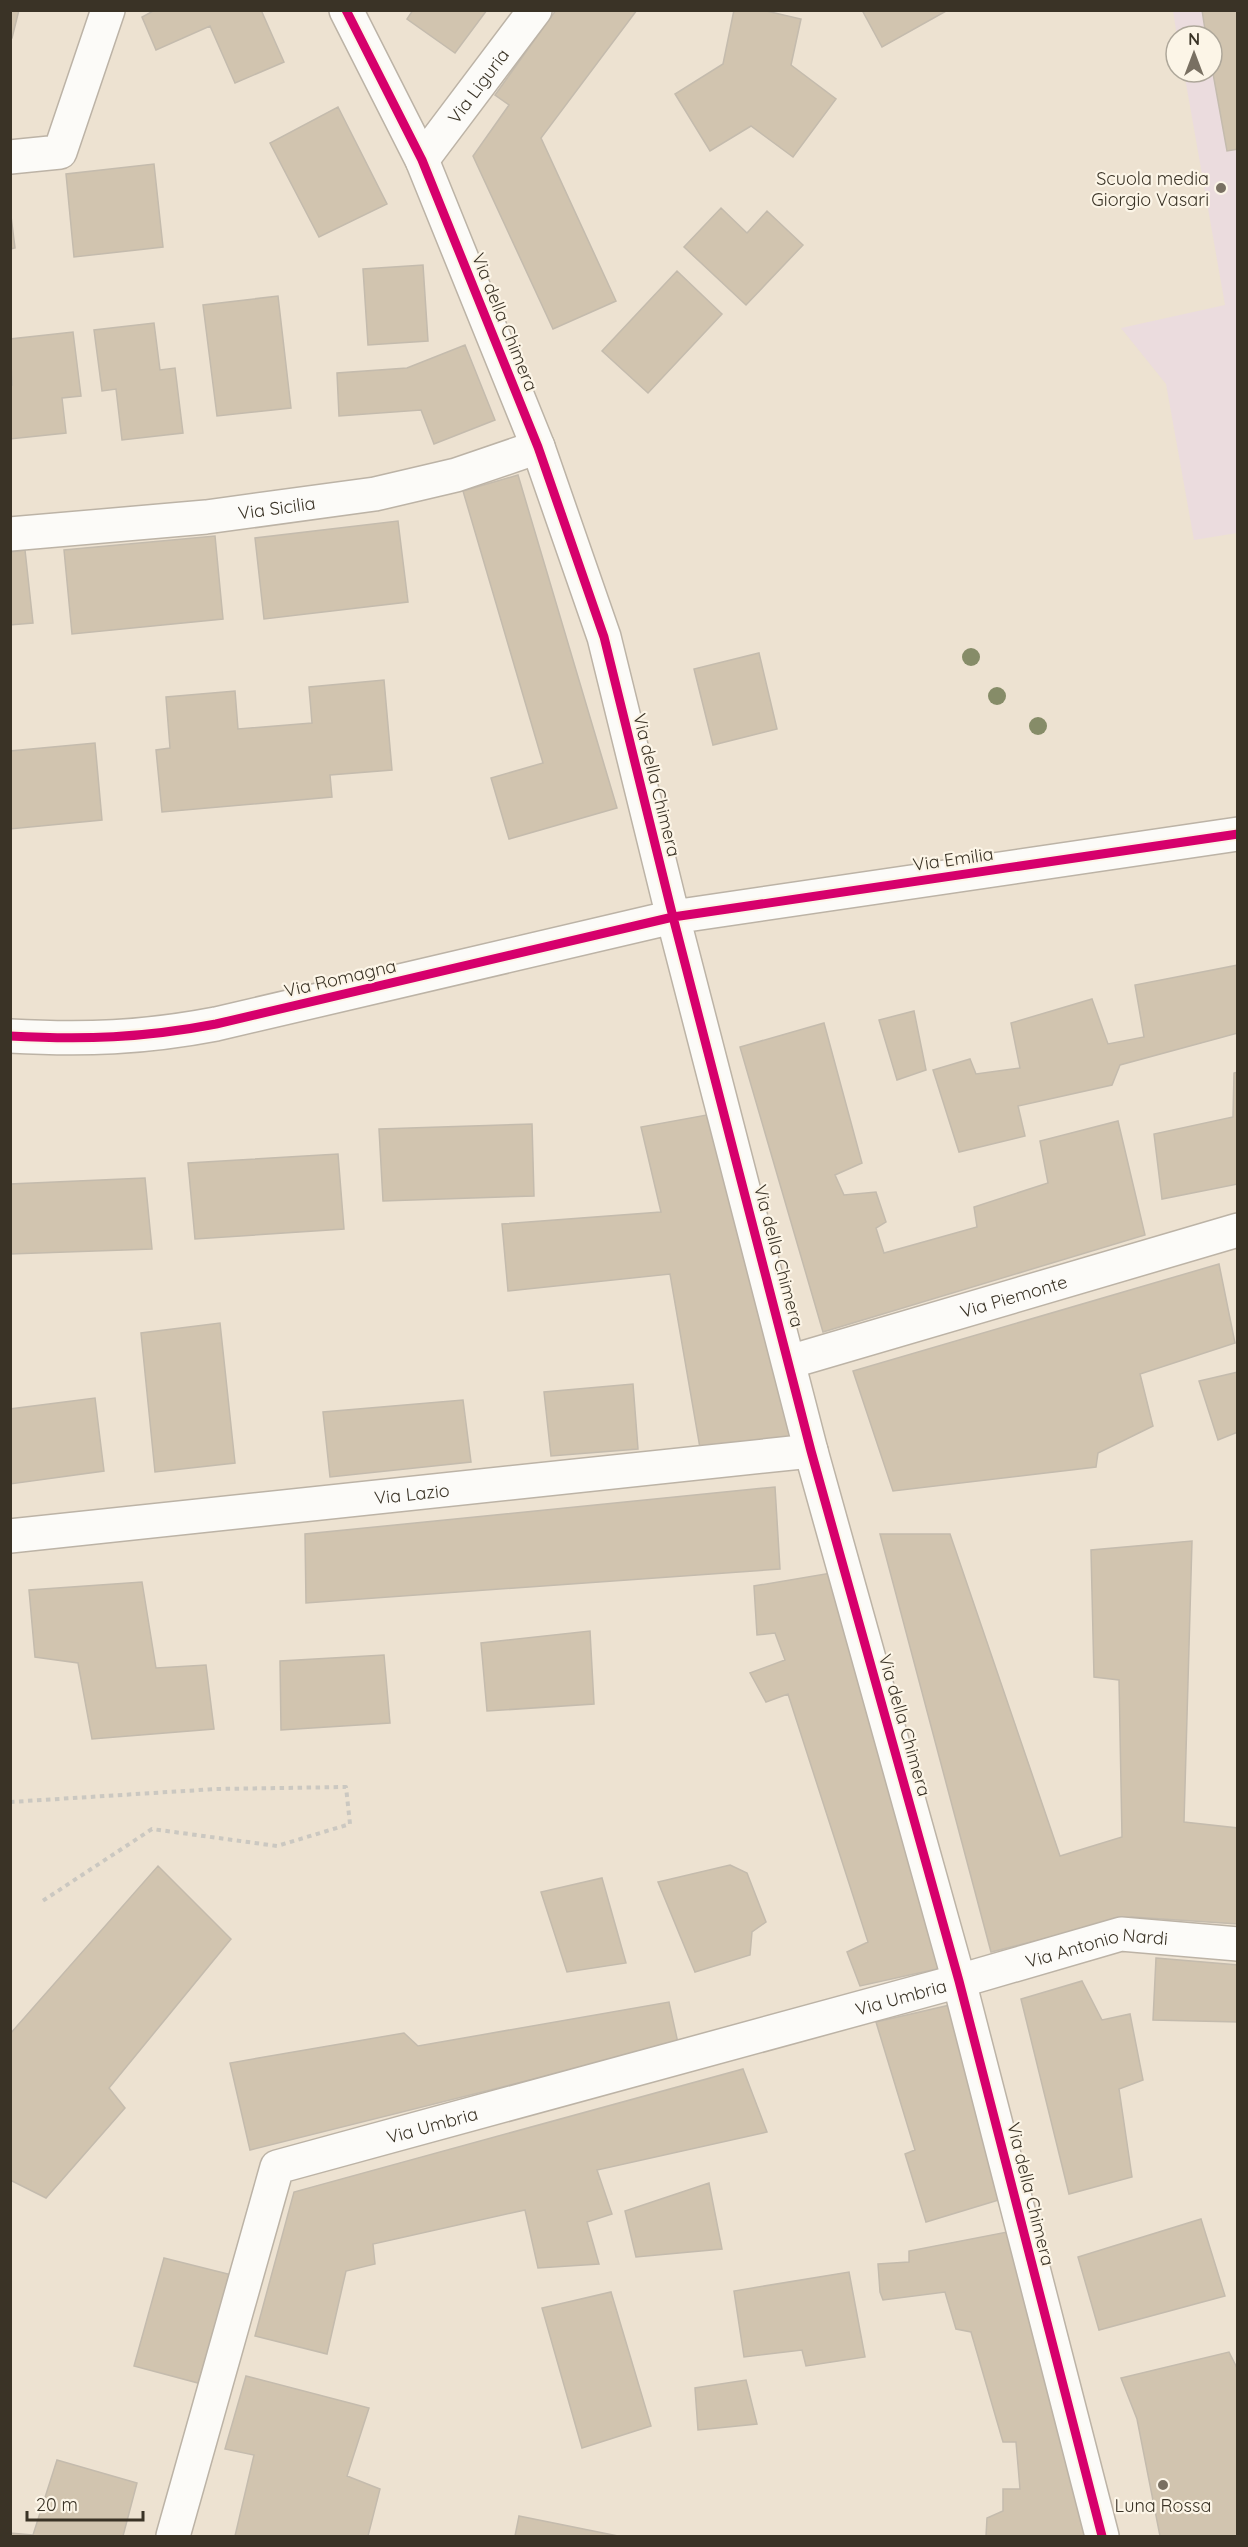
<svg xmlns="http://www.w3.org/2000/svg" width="1248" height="2547" font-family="Quicksand,sans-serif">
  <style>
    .education { fill: #ebdcde }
    .building { fill: #d1c4af; stroke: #c4bbad; stroke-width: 1.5 }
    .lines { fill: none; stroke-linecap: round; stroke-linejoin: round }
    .street-casing { stroke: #bcb3a6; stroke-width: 36 }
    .secondary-casing { stroke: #bcb3a6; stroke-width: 36 }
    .path { stroke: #cbc8c1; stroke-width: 4; stroke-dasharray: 4.5 4.5; stroke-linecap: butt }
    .street { stroke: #fcfbf8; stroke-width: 33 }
    .secondary { stroke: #fcfbf8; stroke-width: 33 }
    .cycleway-casing { stroke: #fcf5e7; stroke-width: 13 }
    .cycleway { stroke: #d6006c; stroke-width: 9 }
    .tree { fill: #868c68 }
    .poi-dot { fill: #797062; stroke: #fcf5e7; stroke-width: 2 }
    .labels { text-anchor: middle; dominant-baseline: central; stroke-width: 4.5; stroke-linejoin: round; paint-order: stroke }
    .street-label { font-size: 18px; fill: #3a3326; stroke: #fcf5e7 }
    .poi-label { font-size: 18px; fill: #3a3326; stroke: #fcf5e7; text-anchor: end }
  </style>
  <rect width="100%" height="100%" fill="#ede2d1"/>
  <path class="education" d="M 1173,11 L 1237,11 L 1237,533 L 1194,540 L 1166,384 L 1121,328 L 1225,305 L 1184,72 L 1212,72 L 1212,36 L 1177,36 Z"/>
  <path class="building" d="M 10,10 L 19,10 L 12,38 L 10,38 Z
    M 155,10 L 261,10 L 284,62 L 235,83 L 210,26 L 156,50 L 142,17 Z
    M 413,10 L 487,10 L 455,53 L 407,19 Z
    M 556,10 L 637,10 L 541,138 L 616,301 L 553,329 L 473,156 L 509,105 L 495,95 Z
    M 734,10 L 762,10 L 801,19 L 791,65 L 836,99 L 793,157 L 751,126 L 710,151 L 675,94 L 723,64 Z
    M 862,10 L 948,10 L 882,47 Z
    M 1202,10 L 1238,10 L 1238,149 L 1227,151 L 1212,68 L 1212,36 L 1206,36 Z
    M 338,107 L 387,204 L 319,237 L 270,143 Z
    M 154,164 L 163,247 L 74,257 L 66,174 Z
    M 10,208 L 15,248 L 10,249 Z
    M 721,208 L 747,233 L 767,211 L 803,245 L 746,305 L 684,247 Z
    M 423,265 L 428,341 L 368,345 L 363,269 Z
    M 677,271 L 722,314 L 648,393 L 602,351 Z
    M 278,296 L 291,408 L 217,416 L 203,305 Z
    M 154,323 L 160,370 L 175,368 L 183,433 L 122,440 L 116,389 L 102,391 L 94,330 Z
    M 73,332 L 81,396 L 62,398 L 66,433 L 10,439 L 10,385 L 12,385 L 10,339 Z
    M 465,345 L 495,420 L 434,444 L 421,410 L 339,416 L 337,373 L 407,368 Z
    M 518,475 L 617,808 L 509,839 L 491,778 L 543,763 L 463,491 Z
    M 398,521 L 408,602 L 264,619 L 255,538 Z
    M 215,536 L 223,619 L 72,634 L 64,550 Z
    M 25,550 L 33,623 L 10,625 L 10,552 Z
    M 759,653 L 777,729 L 713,745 L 694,669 Z
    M 384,680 L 392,770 L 330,775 L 332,797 L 162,812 L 156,750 L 170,748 L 166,697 L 235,691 L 238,729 L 312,723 L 309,687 Z
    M 95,743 L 102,820 L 10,829 L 10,751 Z
    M 1238,965 L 1238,1033 L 1120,1065 L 1112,1085 L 1018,1106 L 1025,1136 L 959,1152 L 933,1070 L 970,1059 L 976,1074 L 1020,1068 L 1011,1023 L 1092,999 L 1108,1044 L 1144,1037 L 1135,985 Z
    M 914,1011 L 926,1070 L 897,1080 L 879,1020 Z
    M 824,1023 L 862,1163 L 835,1175 L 844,1195 L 876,1192 L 886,1222 L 876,1228 L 884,1253 L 977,1227 L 974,1207 L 1048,1183 L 1040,1141 L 1118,1121 L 1145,1235 L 823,1332 L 740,1047 Z
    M 1238,1072 L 1238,1184 L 1162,1199 L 1154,1134 L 1233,1117 L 1234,1073 Z
    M 712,1114 L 792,1439 L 700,1448 L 670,1274 L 508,1291 L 502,1224 L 661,1212 L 641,1127 Z
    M 532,1124 L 534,1196 L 383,1201 L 379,1129 Z
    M 338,1154 L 344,1229 L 195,1239 L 188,1163 Z
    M 145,1178 L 152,1249 L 10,1254 L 10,1184 Z
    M 1219,1264 L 1235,1343 L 1140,1374 L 1153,1426 L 1098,1453 L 1096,1467 L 893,1491 L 853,1371 Z
    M 220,1323 L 235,1463 L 155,1472 L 141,1333 Z
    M 1238,1372 L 1238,1432 L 1218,1440 L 1199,1381 Z
    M 633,1384 L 638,1449 L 551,1456 L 544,1392 Z
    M 95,1398 L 104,1471 L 10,1484 L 10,1409 Z
    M 463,1400 L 471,1462 L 330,1477 L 323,1412 Z
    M 775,1487 L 780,1569 L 306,1603 L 305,1534 Z
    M 880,1534 L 950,1534 L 1060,1856 L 1122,1837 L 1119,1680 L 1094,1677 L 1091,1550 L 1192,1541 L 1184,1822 L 1238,1828 L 1238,1924 L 1132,1917 L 991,1952 Z
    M 831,1573 L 946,1967 L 860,1986 L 847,1952 L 868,1942 L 788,1694 L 766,1702 L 750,1673 L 785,1660 L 775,1633 L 757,1635 L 754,1586 Z
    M 142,1582 L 156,1668 L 206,1665 L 214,1729 L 92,1739 L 78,1663 L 35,1657 L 29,1590 Z
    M 590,1631 L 594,1704 L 487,1711 L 481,1643 Z
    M 384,1655 L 390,1723 L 281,1730 L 280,1661 Z
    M 730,1865 L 747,1873 L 766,1922 L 752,1932 L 750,1955 L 695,1972 L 658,1882 Z
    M 158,1866 L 231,1939 L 109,2088 L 125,2108 L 46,2198 L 10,2180 L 10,2034 Z
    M 602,1878 L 626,1963 L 567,1972 L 541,1892 Z
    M 1156,1958 L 1238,1965 L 1238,2022 L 1153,2020 Z
    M 1082,1981 L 1102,2020 L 1130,2014 L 1143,2080 L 1119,2089 L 1132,2177 L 1069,2194 L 1021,1999 Z
    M 669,2002 L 678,2043 L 250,2150 L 230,2063 L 404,2033 L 418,2046 Z
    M 950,2005 L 1002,2199 L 926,2222 L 905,2154 L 915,2150 L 876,2022 Z
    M 743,2069 L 767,2132 L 597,2170 L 612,2214 L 587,2222 L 599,2264 L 538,2268 L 525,2210 L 373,2244 L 375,2264 L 346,2271 L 327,2354 L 255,2336 L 294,2192 Z
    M 709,2183 L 722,2249 L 636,2257 L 625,2211 Z
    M 1201,2219 L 1225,2296 L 1099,2330 L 1078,2257 Z
    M 1007,2232 L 1087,2536 L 986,2536 L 987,2518 L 1003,2511 L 1003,2489 L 1020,2489 L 1016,2442 L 1003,2442 L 971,2332 L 956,2329 L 945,2292 L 883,2300 L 880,2292 L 878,2264 L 909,2262 L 909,2251 Z
    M 164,2258 L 232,2275 L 198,2383 L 134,2366 Z
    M 849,2272 L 865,2357 L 806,2366 L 802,2350 L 744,2357 L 734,2291 Z
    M 611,2292 L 651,2426 L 582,2448 L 542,2308 Z
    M 1229,2352 L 1238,2370 L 1238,2536 L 1160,2536 L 1137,2419 L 1121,2378 Z
    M 246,2376 L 369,2408 L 347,2476 L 380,2489 L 368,2536 L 235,2536 L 254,2455 L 225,2449 Z
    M 746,2380 L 757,2424 L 698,2430 L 695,2388 Z
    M 57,2460 L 137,2483 L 123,2536 L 10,2536 L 10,2533 L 33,2535 Z
    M 519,2516 L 618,2536 L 515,2536 Z"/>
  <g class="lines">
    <defs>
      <g id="street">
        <path d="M 10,157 L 60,152 L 108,10"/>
        <path id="s1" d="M 422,160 L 535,10"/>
        <path id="s2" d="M 10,534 L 206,517 L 375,494 L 456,475 L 538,447"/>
        <path id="s3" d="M 789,1362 L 1238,1230"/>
        <path id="s4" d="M 10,1536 L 811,1451"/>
        <path id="s5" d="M 173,2536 L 277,2167 L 959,1981 L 1121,1934 L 1238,1944"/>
      </g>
      <path id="secondary" d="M 346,10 L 422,160 L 538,447 L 604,637 L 673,917 L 811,1451 L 959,1981 L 1102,2536
        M 10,1036 C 84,1040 143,1038 216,1024 L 673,917 L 1238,834"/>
    </defs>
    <use href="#street" class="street-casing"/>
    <use href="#secondary" class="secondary-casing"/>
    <path class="path" d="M 10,1802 L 216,1789 L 346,1787 L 350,1824 L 277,1846 L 152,1829 L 41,1902"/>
    <use href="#street" class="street"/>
    <use href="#secondary" class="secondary"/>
    <defs>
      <path id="cycleway" d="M 346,10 L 422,160 L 538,447 L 604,637 L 673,917 L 811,1451 L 959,1981 L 1102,2536
        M 10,1036 C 84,1040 143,1038 216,1024 L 673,917 L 1238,834"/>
    </defs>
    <use href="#cycleway" class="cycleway-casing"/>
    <use href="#cycleway" class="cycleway"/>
  </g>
  <g class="tree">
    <circle cx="971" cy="657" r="9"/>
    <circle cx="997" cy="696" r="9"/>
    <circle cx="1038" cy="726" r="9"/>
  </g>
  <g class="poi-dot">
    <circle cx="1221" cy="188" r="6"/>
    <circle cx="1163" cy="2485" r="6"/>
  </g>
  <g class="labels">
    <g class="street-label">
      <text stroke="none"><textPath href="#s1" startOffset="93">Via Liguria</textPath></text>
      <text transform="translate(505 322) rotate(68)">Via della Chimera</text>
      <text stroke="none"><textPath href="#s2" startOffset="268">Via Sicilia</textPath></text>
      <text transform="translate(657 785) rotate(76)">Via della Chimera</text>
      <text transform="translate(953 859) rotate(-8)">Via Emilia</text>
      <text transform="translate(340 978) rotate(-13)">Via Romagna</text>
      <text transform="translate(779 1256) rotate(75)">Via della Chimera</text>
      <text stroke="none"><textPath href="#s3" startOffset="234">Via Piemonte</textPath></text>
      <text stroke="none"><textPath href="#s4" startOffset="404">Via Lazio</textPath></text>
      <text transform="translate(905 1725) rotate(74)">Via della Chimera</text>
      <text stroke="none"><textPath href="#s5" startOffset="1233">Via Antonio Nardi</textPath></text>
      <text stroke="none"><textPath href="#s5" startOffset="1030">Via Umbria</textPath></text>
      <text stroke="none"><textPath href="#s5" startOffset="544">Via Umbria</textPath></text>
      <text transform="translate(1031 2194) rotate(76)">Via della Chimera</text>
    </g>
    <g class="poi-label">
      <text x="1209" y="178">Scuola media<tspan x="1209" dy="21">Giorgio Vasari</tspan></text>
      <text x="1163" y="2505" text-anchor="middle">Luna Rossa</text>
    </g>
  </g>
  <rect width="1248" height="2547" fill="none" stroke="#3a3326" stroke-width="24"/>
  <g transform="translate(1194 54)"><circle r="28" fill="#fcf5e7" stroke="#aea79a" stroke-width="1.5"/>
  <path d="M0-4.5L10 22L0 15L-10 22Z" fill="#797062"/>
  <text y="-9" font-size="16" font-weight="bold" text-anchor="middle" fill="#3a3326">N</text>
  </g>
  <path d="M27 2511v9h116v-9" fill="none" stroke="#3a3326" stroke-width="3"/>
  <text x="36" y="2511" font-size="18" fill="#3a3326" stroke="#fcf5e7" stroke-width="4.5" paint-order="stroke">20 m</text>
</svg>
